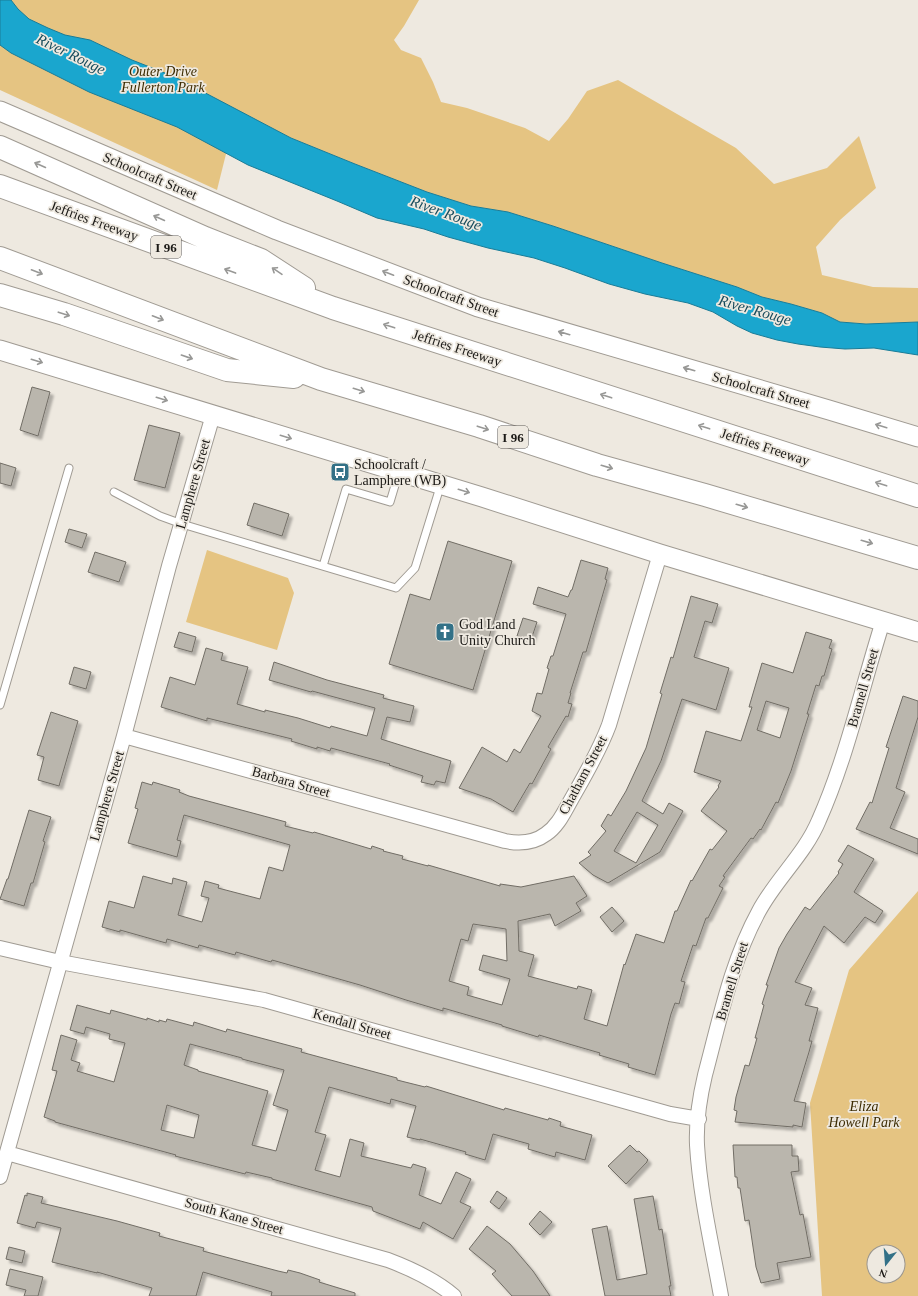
<svg xmlns="http://www.w3.org/2000/svg" width="918" height="1296" font-family="Georgia,serif">
  <style>
    .green { fill: #e5c482; fill-rule: evenodd }
    .water { fill: #1aa6ce; stroke: #1a7c97 }
    .building { fill: #bab6ad; stroke: #716d65; fill-rule: evenodd; filter: url(#shadow) }
    .lines { fill: none; stroke-linecap: round; stroke-linejoin: round }
    .lane-casing { stroke: #a09b93; stroke-width: 9 }
    .street-casing { stroke: #a09b93; stroke-width: 16 }
    .secondary-casing { stroke: #a09b93; stroke-width: 21 }
    .highway-casing { stroke: #a09b93; stroke-width: 24 }
    .lane { stroke: #fff; stroke-width: 7 }
    .street { stroke: #fff; stroke-width: 14 }
    .secondary { stroke: #fff; stroke-width: 19 }
    .highway { stroke: #fff; stroke-width: 22 }
    .oneway { stroke: #989896 }
    .labels { text-anchor: middle; dominant-baseline: central; stroke-width: 3.5; stroke-linejoin: round; paint-order: stroke }
    .shield { fill: #eee9e0; stroke: #5a5753; stroke-width: 1 }
    .shield-label { font-size: 13px; font-weight: bold; fill: #1b1916 }
    .park-label { font-size: 14px; font-style: italic; fill: #3d2c02; stroke: #eee9e0 }
    .street-label { font-size: 14px; fill: #1b1916; stroke: #eee9e0 }
    .poi-label { font-size: 14px; fill: #1b1916; stroke: #eee9e0; text-anchor: start }
    .water-label { font-size: 15px; font-style: italic; fill: #174b5c; stroke: #eee9e0 }
  </style>
  <defs>
    <filter id="shadow"><feDropShadow dx="3.5" dy="3.5" stdDeviation="1" flood-color="#0004"/></filter>
  </defs>
  <rect width="100%" height="100%" fill="#eee9e0"/>
  <path class="green" d="M 0,0 L 419,0 L 404,26 L 394,40 L 401,50 L 421,58 L 433,82 L 441,102 L 467,108 L 525,128 L 549,141 L 568,119 L 587,91 L 618,80 L 736,148 L 774,184 L 827,168 L 859,136 L 876,188 L 840,220 L 816,247 L 822,275 L 873,287 L 918,288 L 918,322 L 866,324 L 840,322 L 822,313 L 791,304 L 762,297 L 737,287 L 662,263 L 553,226 L 508,212 L 471,206 L 427,192 L 355,164 L 291,138 L 237,110 L 217,190 L 0,90 Z
    M 207,550 L 288,578 L 294,593 L 277,650 L 186,622 Z
    M 918,891 L 918,1296 L 822,1296 L 810,1103 L 849,970 ZM 874,1252 L 898,1252 L 898,1276 L 874,1276 Z"/>
  <path class="water" d="M 0,0 L 11,0 L 18,9 L 29,19 L 48,28 L 65,35 L 90,40 L 132,60 L 175,77 L 291,138 L 355,164 L 427,192 L 471,206 L 508,212 L 553,226 L 662,263 L 737,287 L 762,297 L 791,304 L 822,313 L 840,322 L 866,324 L 918,322 L 918,355 L 874,348 L 845,349 L 820,347 L 798,344 L 777,340 L 752,333 L 737,326 L 713,312 L 688,303 L 645,294 L 609,284 L 565,268 L 534,258 L 488,248 L 448,237 L 424,229 L 377,218 L 337,201 L 248,165 L 177,127 L 89,92 L 11,53 L 0,45 Z"/>
  <path class="building" d="M 32,387 L 50,392 L 38,436 L 20,430 Z
    M 149,425 L 180,433 L 165,488 L 134,480 Z
    M 0,463 L 16,468 L 11,486 L 0,483 Z
    M 254,503 L 289,514 L 282,536 L 247,525 Z
    M 69,529 L 87,534 L 82,548 L 65,542 Z
    M 448,541 L 512,561 L 473,690 L 389,664 L 410,594 L 430,600 Z
    M 95,552 L 126,562 L 119,582 L 88,572 Z
    M 581,560 L 608,568 L 605,579 L 607,580 L 586,652 L 583,652 L 570,693 L 571,693 L 568,703 L 572,704 L 568,717 L 566,716 L 548,747 L 551,749 L 532,784 L 530,783 L 513,812 L 491,799 L 459,788 L 482,747 L 507,762 L 514,749 L 520,753 L 541,716 L 532,711 L 537,693 L 542,694 L 549,669 L 547,668 L 551,656 L 553,656 L 566,614 L 533,604 L 538,587 L 568,597 L 571,590 L 572,590 Z
    M 691,596 L 718,604 L 712,623 L 705,621 L 694,657 L 729,668 L 716,710 L 682,699 L 661,761 L 642,801 L 663,814 L 669,803 L 683,811 L 660,852 L 608,883 L 593,875 L 579,863 L 591,855 L 588,852 L 606,831 L 601,826 L 608,814 L 611,816 L 626,791 L 646,748 L 662,694 L 660,693 L 671,657 L 673,658 ZM 637,812 L 658,825 L 636,863 L 614,851 Z
    M 523,618 L 537,622 L 531,640 L 517,636 Z
    M 179,632 L 196,637 L 192,652 L 174,647 Z
    M 806,632 L 832,640 L 829,648 L 832,649 L 824,676 L 822,676 L 819,686 L 816,685 L 807,714 L 809,714 L 791,771 L 778,803 L 776,802 L 761,830 L 760,829 L 753,839 L 751,838 L 723,876 L 725,877 L 719,886 L 723,888 L 708,918 L 706,918 L 696,946 L 693,945 L 681,981 L 685,982 L 679,1004 L 675,1003 L 671,1014 L 655,1075 L 628,1067 L 629,1064 L 599,1055 L 600,1053 L 569,1044 L 539,1035 L 538,1037 L 502,1026 L 502,1025 L 443,1008 L 443,1011 L 406,1000 L 360,985 L 272,960 L 271,962 L 236,952 L 235,955 L 199,945 L 198,948 L 167,939 L 166,943 L 120,930 L 120,932 L 102,927 L 109,901 L 134,908 L 143,876 L 172,884 L 173,878 L 187,882 L 178,915 L 202,922 L 209,898 L 201,896 L 205,881 L 219,885 L 218,888 L 260,899 L 269,867 L 283,871 L 290,845 L 184,815 L 177,840 L 181,841 L 177,857 L 128,843 L 138,809 L 135,808 L 142,782 L 152,785 L 153,782 L 180,790 L 179,792 L 189,796 L 286,822 L 285,826 L 313,833 L 314,832 L 371,849 L 372,846 L 384,850 L 383,851 L 403,856 L 402,859 L 428,866 L 428,865 L 500,886 L 500,884 L 521,887 L 574,876 L 587,896 L 576,903 L 581,911 L 555,926 L 550,914 L 518,921 L 519,951 L 534,955 L 528,976 L 577,989 L 578,986 L 592,990 L 584,1019 L 607,1026 L 624,964 L 625,965 L 636,934 L 664,943 L 675,911 L 677,911 L 691,880 L 692,881 L 710,849 L 712,850 L 727,831 L 701,811 L 719,787 L 718,786 L 721,781 L 694,772 L 706,731 L 741,741 L 752,707 L 749,707 L 762,663 L 793,673 ZM 766,701 L 789,708 L 780,738 L 757,730 ZM 473,924 L 506,929 L 507,961 L 483,955 L 479,970 L 510,979 L 502,1005 L 467,995 L 469,987 L 449,981 L 461,939 L 468,941 Z
    M 206,648 L 223,653 L 221,660 L 248,667 L 237,704 L 265,712 L 265,710 L 298,718 L 330,728 L 331,726 L 367,736 L 375,708 L 312,691 L 311,692 L 269,680 L 274,662 L 327,680 L 384,695 L 383,698 L 414,706 L 410,722 L 387,717 L 381,739 L 451,761 L 445,783 L 436,781 L 434,785 L 421,782 L 423,776 L 389,765 L 390,764 L 331,748 L 330,751 L 317,747 L 317,749 L 291,741 L 292,739 L 207,718 L 207,721 L 161,707 L 170,677 L 195,685 Z
    M 74,667 L 91,672 L 86,689 L 69,684 Z
    M 903,696 L 918,701 L 918,717 L 896,788 L 905,792 L 890,828 L 918,839 L 918,854 L 856,829 L 870,802 L 872,803 L 889,748 L 886,747 Z
    M 51,712 L 78,721 L 59,786 L 38,780 L 44,757 L 37,755 Z
    M 29,810 L 51,817 L 43,841 L 45,842 L 38,866 L 33,883 L 31,883 L 24,906 L 0,899 L 7,879 L 8,879 Z
    M 848,845 L 874,859 L 854,892 L 883,911 L 875,923 L 865,917 L 844,943 L 824,926 L 795,982 L 812,988 L 805,1005 L 818,1008 L 809,1041 L 812,1041 L 809,1052 L 794,1101 L 806,1103 L 802,1127 L 793,1125 L 793,1127 L 735,1122 L 737,1111 L 734,1110 L 736,1097 L 745,1065 L 749,1066 L 757,1038 L 755,1038 L 764,1005 L 762,1004 L 768,985 L 766,985 L 779,948 L 787,934 L 805,907 L 810,910 L 839,873 L 838,872 L 843,864 L 838,861 Z
    M 612,907 L 624,921 L 612,932 L 600,917 Z
    M 77,1005 L 110,1014 L 111,1010 L 147,1020 L 147,1018 L 159,1022 L 159,1020 L 166,1022 L 167,1019 L 193,1026 L 194,1022 L 226,1032 L 227,1029 L 302,1049 L 301,1052 L 397,1078 L 397,1080 L 425,1087 L 426,1086 L 504,1110 L 505,1108 L 548,1120 L 549,1118 L 561,1122 L 560,1126 L 592,1135 L 585,1160 L 556,1152 L 555,1157 L 528,1149 L 529,1144 L 493,1134 L 485,1160 L 465,1154 L 466,1152 L 420,1139 L 420,1140 L 407,1137 L 416,1106 L 391,1099 L 390,1104 L 329,1087 L 315,1132 L 326,1135 L 315,1170 L 340,1177 L 350,1139 L 364,1143 L 361,1156 L 411,1168 L 413,1164 L 426,1168 L 419,1195 L 441,1204 L 456,1172 L 471,1179 L 460,1202 L 471,1207 L 453,1239 L 423,1222 L 420,1229 L 373,1211 L 372,1207 L 272,1179 L 272,1178 L 246,1172 L 245,1174 L 175,1156 L 176,1155 L 55,1122 L 55,1121 L 44,1117 L 57,1071 L 52,1070 L 61,1035 L 77,1040 L 71,1060 L 80,1063 L 77,1071 L 114,1082 L 125,1043 L 109,1039 L 110,1034 L 86,1027 L 84,1034 L 70,1030 ZM 190,1044 L 242,1058 L 242,1059 L 284,1070 L 273,1105 L 288,1110 L 276,1151 L 252,1145 L 268,1091 L 198,1071 L 198,1070 L 184,1065 ZM 167,1105 L 199,1115 L 194,1138 L 161,1130 Z
    M 630,1145 L 637,1152 L 639,1151 L 648,1160 L 647,1161 L 647,1162 L 626,1184 L 608,1166 Z
    M 733,1145 L 792,1145 L 792,1156 L 798,1156 L 799,1171 L 791,1172 L 800,1215 L 803,1214 L 811,1257 L 777,1263 L 780,1279 L 761,1283 L 756,1267 L 749,1220 L 745,1221 L 740,1188 L 738,1188 L 737,1177 L 735,1177 Z
    M 497,1191 L 507,1198 L 499,1209 L 490,1202 Z
    M 27,1193 L 43,1197 L 41,1203 L 117,1221 L 160,1233 L 159,1236 L 204,1248 L 203,1251 L 278,1271 L 287,1273 L 288,1270 L 300,1273 L 320,1280 L 319,1282 L 355,1293 L 355,1296 L 271,1296 L 272,1292 L 203,1272 L 196,1296 L 149,1296 L 152,1288 L 97,1272 L 97,1273 L 52,1262 L 61,1228 L 37,1222 L 35,1228 L 17,1223 L 25,1195 L 27,1196 Z
    M 653,1196 L 659,1230 L 662,1229 L 671,1286 L 669,1286 L 671,1296 L 605,1296 L 592,1229 L 607,1226 L 617,1280 L 647,1274 L 634,1199 Z
    M 540,1211 L 552,1222 L 540,1235 L 529,1224 Z
    M 487,1226 L 510,1244 L 533,1271 L 550,1296 L 512,1296 L 492,1274 L 496,1271 L 469,1249 Z
    M 9,1247 L 25,1251 L 22,1263 L 6,1259 Z
    M 10,1269 L 43,1277 L 38,1296 L 24,1296 L 26,1290 L 6,1285 Z"/>
  <g class="lines">
    <defs>
      <path id="lane" d="M 114,492 L 160,516 L 182,524 L 396,588 L 415,568 L 441,484
        M 323,566 L 346,489 L 390,502 L 399,472
        M 0,705 L 69,468"/>
      <path id="street" d="M 124,736 L 505,841 C 520,844 534,843 546,834 C 558,826 564,812 571,800 C 585,775 599,752 609,725 L 660,554
        M 0,948 L 60,962 L 264,1000 L 670,1114 L 699,1119
        M 7,1153 L 388,1260 C 412,1269 434,1279 454,1296
        M 0,1177 L 124,736 L 169,566 L 213,415
        M 721,1296 C 712,1246 700,1195 697,1145 C 696,1122 700,1096 705,1075 C 720,1019 731,962 759,911 C 776,879 805,854 819,820 C 847,757 862,687 883,621"/>
      <path id="secondary" d="M 0,111 L 277,230 L 478,307 L 829,410 L 918,437
        M 0,350 L 482,497 L 660,554 L 918,632"/>
      <path id="highway" d="M 0,147 L 205,238 L 261,260 L 304,288
        M 0,186 L 333,308 L 918,496
        M 0,258 L 321,379 L 479,426 L 597,465 L 705,495 L 918,558
        M 0,295 L 64,314 L 227,370 L 294,377"/>
    </defs>
    <use href="#lane" class="lane-casing"/>
    <use href="#street" class="street-casing"/>
    <use href="#secondary" class="secondary-casing"/>
    <use href="#highway" class="highway-casing"/>
    <use href="#lane" class="lane"/>
    <use href="#street" class="street"/>
    <use href="#secondary" class="secondary"/>
    <use href="#highway" class="highway"/>
  </g>
  <defs><path id="oneway-shaft" d="M-6 0H5M1.5-3L5.5 0L1.5 3" fill="none" stroke-width="1.6" stroke-linecap="round" stroke-linejoin="round"/></defs>
  <g class="oneway">
    <use href="#oneway-shaft" transform="translate(40 165) rotate(-156)"/>
    <use href="#oneway-shaft" transform="translate(159 218) rotate(-156)"/>
    <use href="#oneway-shaft" transform="translate(230 271) rotate(-160)"/>
    <use href="#oneway-shaft" transform="translate(277 271) rotate(-146)"/>
    <use href="#oneway-shaft" transform="translate(37 272) rotate(21)"/>
    <use href="#oneway-shaft" transform="translate(388 273) rotate(-159)"/>
    <use href="#oneway-shaft" transform="translate(64 314) rotate(18)"/>
    <use href="#oneway-shaft" transform="translate(158 318) rotate(21)"/>
    <use href="#oneway-shaft" transform="translate(389 326) rotate(-162)"/>
    <use href="#oneway-shaft" transform="translate(564 333) rotate(-164)"/>
    <use href="#oneway-shaft" transform="translate(187 357) rotate(19)"/>
    <use href="#oneway-shaft" transform="translate(37 361) rotate(17)"/>
    <use href="#oneway-shaft" transform="translate(689 369) rotate(-164)"/>
    <use href="#oneway-shaft" transform="translate(359 390) rotate(17)"/>
    <use href="#oneway-shaft" transform="translate(606 396) rotate(-162)"/>
    <use href="#oneway-shaft" transform="translate(162 399) rotate(17)"/>
    <use href="#oneway-shaft" transform="translate(881 426) rotate(-163)"/>
    <use href="#oneway-shaft" transform="translate(704 427) rotate(-162)"/>
    <use href="#oneway-shaft" transform="translate(483 428) rotate(18)"/>
    <use href="#oneway-shaft" transform="translate(286 437) rotate(17)"/>
    <use href="#oneway-shaft" transform="translate(607 467) rotate(16)"/>
    <use href="#oneway-shaft" transform="translate(881 484) rotate(-162)"/>
    <use href="#oneway-shaft" transform="translate(464 491) rotate(17)"/>
    <use href="#oneway-shaft" transform="translate(742 506) rotate(16)"/>
    <use href="#oneway-shaft" transform="translate(867 542) rotate(16)"/>
  </g>
  <defs>
    <symbol id="bus-square" viewBox="-11 -11 22 22"><rect x="-9" y="-9" width="18" height="18" rx="4" fill="#337187" stroke="#eee9e0"/><path d="M-5-6H5V4H4V6H2V4H-2V6H-4V4H-5ZM-3.5-4V0h7V-4ZM-3.5 1.2v1.5H-2V1.2ZM2 1.2v1.5H3.5V1.2Z" fill="#fff"/></symbol>
    <symbol id="church-square" viewBox="-11 -11 22 22"><rect x="-9" y="-9" width="18" height="18" rx="4" fill="#337187" stroke="#eee9e0"/><path d="M-1.2-6h2.4v3.5h3.3v2.4h-3.3V6h-2.4V-.1h-3.3v-2.4h3.3Z" fill="#fff"/></symbol>
  </defs>
  <g fill-rule="evenodd">
    <use href="#bus-square" x="329" y="461" width="22" height="22"/>
    <use href="#church-square" x="434" y="621" width="22" height="22"/>
  </g>
  <g class="labels">
    <g class="shield">
      <rect x="151" y="236" width="30" height="22" rx="3"/>
      <rect x="498" y="426" width="30" height="22" rx="3"/>
    </g>
    <g class="shield-label">
      <text x="166" y="247">I 96</text>
      <text x="513" y="437">I 96</text>
    </g>
    <g class="park-label">
      <text x="163" y="71">Outer Drive<tspan x="163" dy="16">Fullerton Park</tspan></text>
      <text x="864" y="1106">Eliza<tspan x="864" dy="16">Howell Park</tspan></text>
    </g>
    <g class="street-label">
      <text transform="translate(150 176) rotate(23)">Schoolcraft Street</text>
      <text transform="translate(94 221) rotate(20)">Jeffries Freeway</text>
      <text transform="translate(451 296) rotate(20)">Schoolcraft Street</text>
      <text transform="translate(457 348) rotate(18)">Jeffries Freeway</text>
      <text transform="translate(761 390) rotate(16)">Schoolcraft Street</text>
      <text transform="translate(765 447) rotate(18)">Jeffries Freeway</text>
      <text transform="translate(193 484) rotate(-74)">Lamphere Street</text>
      <text transform="translate(863 688) rotate(-74)">Bramell Street</text>
      <text transform="translate(583 775) rotate(-62)">Chatham Street</text>
      <text transform="translate(291 782) rotate(16)">Barbara Street</text>
      <text transform="translate(107 796) rotate(-74)">Lamphere Street</text>
      <text transform="translate(732 981) rotate(-73)">Bramell Street</text>
      <text transform="translate(352 1024) rotate(16)">Kendall Street</text>
      <text transform="translate(234 1216) rotate(16)">South Kane Street</text>
    </g>
    <g class="poi-label">
      <text x="354" y="464">Schoolcraft /<tspan x="354" dy="16">Lamphere (WB)</tspan></text>
      <text x="459" y="624">God Land<tspan x="459" dy="16">Unity Church</tspan></text>
    </g>
    <g class="water-label">
      <text transform="translate(71 54) rotate(26)">River Rouge</text>
      <text transform="translate(446 213) rotate(20)">River Rouge</text>
      <text transform="translate(755 310) rotate(16)">River Rouge</text>
    </g>
  </g>
  <g transform="translate(886 1264) rotate(197)"><circle r="19" fill="#eee9e0" stroke="#9a968f"/>
  <path d="M0-3L7 15L0 10L-7 15Z" fill="#337187"/>
  <text y="-6" font-size="11" font-weight="bold" text-anchor="middle" fill="#1b1916">N</text>
  </g>
</svg>
